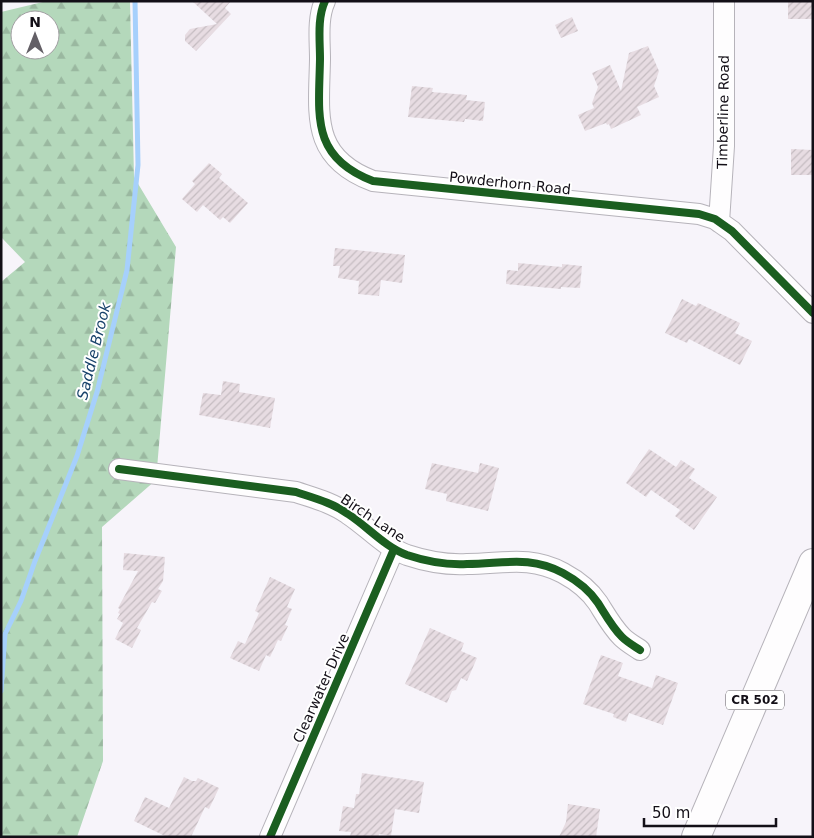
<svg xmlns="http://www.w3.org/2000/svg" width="814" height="838" font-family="'DejaVu Sans',sans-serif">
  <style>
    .forest { fill: url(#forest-firs); fill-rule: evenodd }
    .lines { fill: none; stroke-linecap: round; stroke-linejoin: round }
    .stream { stroke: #a6d0fc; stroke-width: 5 }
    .building { fill: url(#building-hatch) }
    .minor-casing { stroke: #b6b3ba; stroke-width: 22 }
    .primary-casing { stroke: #b6b3ba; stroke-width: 30 }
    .minor { stroke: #fefdfe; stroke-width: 20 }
    .primary { stroke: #fefdfe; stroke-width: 28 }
    .cycleway-casing { stroke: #fff; stroke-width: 11 }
    .cycleway { stroke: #1b5e20; stroke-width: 8 }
    .labels { text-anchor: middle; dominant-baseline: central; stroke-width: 4; stroke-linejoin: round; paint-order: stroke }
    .shield { fill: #fff; stroke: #5a575d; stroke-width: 1 }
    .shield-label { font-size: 12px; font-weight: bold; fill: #130f17 }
    .street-label { font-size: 14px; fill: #130f17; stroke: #fff }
    .water-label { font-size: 15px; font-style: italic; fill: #19436b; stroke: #fff }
  </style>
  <defs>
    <pattern id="forest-firs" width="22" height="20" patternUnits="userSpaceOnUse" patternTransform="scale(1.25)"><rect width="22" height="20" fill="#b4d8bb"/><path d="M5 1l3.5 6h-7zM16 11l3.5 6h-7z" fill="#9ab8a0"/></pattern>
    <pattern id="building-hatch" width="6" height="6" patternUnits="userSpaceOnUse" patternTransform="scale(1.25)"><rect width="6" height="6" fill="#e7dce2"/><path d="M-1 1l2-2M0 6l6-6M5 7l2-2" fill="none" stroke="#c5bcc1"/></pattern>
  </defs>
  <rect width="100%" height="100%" fill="#f7f4fa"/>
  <path class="forest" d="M 47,1 L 130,1 L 134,177 L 176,247 L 156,480 L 102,527 L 103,761 L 77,837 L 1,837 L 1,282 L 25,262 L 1,237 L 1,12 ZM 20,20 L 50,20 L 50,50 L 20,50 Z"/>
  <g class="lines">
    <path class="stream" d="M 1,691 L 5,634 L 21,601 L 35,561 L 77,456 L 97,392 L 127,270 L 138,165 L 135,1"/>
  </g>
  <path class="building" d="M 192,1 L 231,1 L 225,8 L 231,14 L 196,51 L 185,41 L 185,35 L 190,29 L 217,24 Z
    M 788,1 L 813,1 L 813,19 L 788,19 Z
    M 572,17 L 578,31 L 561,38 L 555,25 Z
    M 648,46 L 659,71 L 654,86 L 659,97 L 637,107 L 641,115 L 611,129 L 609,124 L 607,125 L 606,123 L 585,131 L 578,115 L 594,108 L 592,103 L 598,87 L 592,73 L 610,65 L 621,91 L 629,53 Z
    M 412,86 L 433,88 L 432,92 L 467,95 L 466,100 L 485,102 L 483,121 L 465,119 L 464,122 L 408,117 Z
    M 791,149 L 813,150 L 813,175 L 791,175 Z
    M 209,163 L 222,174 L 219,178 L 248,203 L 230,223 L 223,217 L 220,220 L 203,205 L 197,212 L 182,199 L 195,184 L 192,181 Z
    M 335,248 L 405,255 L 402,283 L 381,280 L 379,296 L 358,294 L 359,281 L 338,278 L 340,266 L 333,266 Z
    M 518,263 L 562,267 L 562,264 L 582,266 L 580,288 L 561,287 L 561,289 L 506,284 L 507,270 L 518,271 Z
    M 682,299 L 696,306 L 698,303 L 740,323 L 735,333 L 752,341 L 740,365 L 689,339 L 687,343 L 665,333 Z
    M 223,381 L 240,384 L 239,392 L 275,398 L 270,428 L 199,415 L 203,393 L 221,395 Z
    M 649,449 L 676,467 L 681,460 L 695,469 L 689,478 L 717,497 L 694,530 L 675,516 L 680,510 L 651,490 L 646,497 L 626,483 Z
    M 432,463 L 478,473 L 480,463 L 499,468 L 488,511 L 446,501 L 447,494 L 425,489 Z
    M 124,553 L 165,557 L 163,581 L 158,589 L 162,591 L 155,603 L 152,602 L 137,628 L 141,630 L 132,648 L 115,639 L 123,623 L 117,619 L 120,614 L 118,613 L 120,609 L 118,608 L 138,571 L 123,570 Z
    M 270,577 L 295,589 L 287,607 L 292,609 L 285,625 L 288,626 L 281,641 L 278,640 L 270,657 L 266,655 L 259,671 L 230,658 L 238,641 L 245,644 L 259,613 L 255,611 Z
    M 430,628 L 464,643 L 461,651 L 477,658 L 467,681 L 461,678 L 456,690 L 452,691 L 447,703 L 405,684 Z
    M 601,655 L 623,663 L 618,676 L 652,688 L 656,675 L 678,683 L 663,725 L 629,713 L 626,722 L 613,717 L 614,714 L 583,704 Z
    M 362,773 L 424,782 L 419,813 L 395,809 L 391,836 L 379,834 L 378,837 L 350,837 L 351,832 L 339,831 L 343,806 L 354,808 L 356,794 L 359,794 Z
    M 184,777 L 192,781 L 196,781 L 198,778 L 219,788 L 209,809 L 205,807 L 191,837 L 167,837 L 134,821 L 145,797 L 169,808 Z
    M 568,804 L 600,809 L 596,837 L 559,837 L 566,822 Z"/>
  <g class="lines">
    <defs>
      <path id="minor" d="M 325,1 C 317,18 320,41 320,59 C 319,115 310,157 373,181 L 699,214 L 715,219 L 732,231 L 813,313
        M 719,222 L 724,146 L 724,1
        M 119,469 L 296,492 C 314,498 333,503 348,514 C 368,527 385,547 407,555 C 425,561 448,565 467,564 C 503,564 529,555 563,573 C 576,580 590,591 598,603 C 605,614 612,627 622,637 C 627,642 634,646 640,650
        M 270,837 L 394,549"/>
      <path id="primary" d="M 696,837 L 813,563"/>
    </defs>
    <use href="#minor" class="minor-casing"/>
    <use href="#primary" class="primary-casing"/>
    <use href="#minor" class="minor"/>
    <use href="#primary" class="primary"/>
    <defs>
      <path id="cycleway" d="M 325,1 C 317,18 320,41 320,59 C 319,115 310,157 373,181 L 699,214 L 715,219 L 732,231 L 813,313
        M 119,469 L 296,492 C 314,498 333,503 348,514 C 368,527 385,547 407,555 C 425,561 448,565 467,564 C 503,564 529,555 563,573 C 576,580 590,591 598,603 C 605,614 612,627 622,637 C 627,642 634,646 640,650
        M 270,837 L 394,549"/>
    </defs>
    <use href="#cycleway" class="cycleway-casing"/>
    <use href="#cycleway" class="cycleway"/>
  </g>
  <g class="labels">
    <rect class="shield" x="726" y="690.5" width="58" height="19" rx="4"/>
    <g class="shield-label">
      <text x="755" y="700">CR 502</text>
    </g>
    <g class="street-label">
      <text transform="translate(723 112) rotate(-89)">Timberline Road</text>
      <text transform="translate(510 183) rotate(6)">Powderhorn Road</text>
      <text transform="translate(373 518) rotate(34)">Birch Lane</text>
      <text transform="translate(321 688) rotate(-66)">Clearwater Drive</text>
    </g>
    <g class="water-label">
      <text transform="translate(94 351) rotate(-76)">Saddle Brook</text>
    </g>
  </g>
  <rect width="814" height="838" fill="none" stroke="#130f17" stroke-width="5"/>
  <g transform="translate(35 35)"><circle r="24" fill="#ffffff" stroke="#a19fa2"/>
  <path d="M0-4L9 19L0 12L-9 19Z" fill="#635f66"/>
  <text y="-8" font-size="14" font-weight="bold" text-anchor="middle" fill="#130f17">N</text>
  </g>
  <path d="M644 818v8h132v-8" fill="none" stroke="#130f17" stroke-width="2.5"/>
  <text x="652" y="818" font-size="15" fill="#130f17" stroke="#ffffff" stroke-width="4" paint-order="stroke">50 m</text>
</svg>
